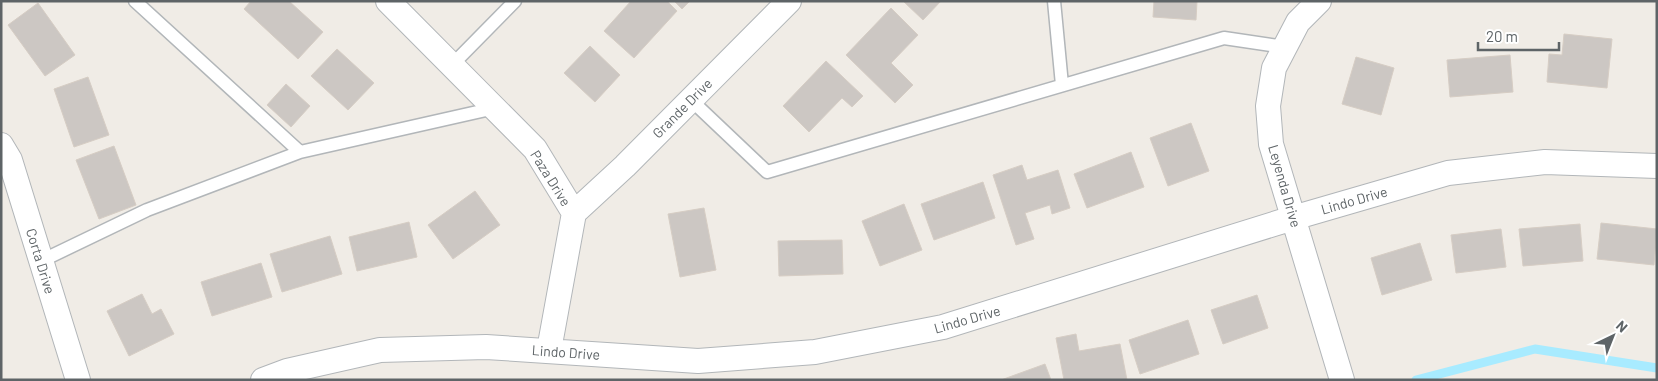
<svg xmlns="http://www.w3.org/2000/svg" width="1658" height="381" font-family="Barlow,sans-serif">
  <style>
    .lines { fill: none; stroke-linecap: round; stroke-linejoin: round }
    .stream { stroke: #a8ebff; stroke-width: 9 }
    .building { fill: #ccc7c3; stroke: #d6cdc4 }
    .service-casing { stroke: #b2b6b9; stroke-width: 15 }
    .minor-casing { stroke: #b2b6b9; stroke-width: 26 }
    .service { stroke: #fff; stroke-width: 12 }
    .minor { stroke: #fff; stroke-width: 24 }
    .labels { text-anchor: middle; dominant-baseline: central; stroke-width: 4.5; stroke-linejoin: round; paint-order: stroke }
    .street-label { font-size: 14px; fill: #5e6467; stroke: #fff }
  </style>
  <rect width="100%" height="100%" fill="#f0ece6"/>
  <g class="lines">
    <path class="stream" d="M 1416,380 L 1535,349 L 1657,368"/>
  </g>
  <path class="building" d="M 251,1 L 289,1 L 323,32 L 298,59 L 244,9 Z
    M 631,1 L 667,1 L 677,11 L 634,58 L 604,31 Z
    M 674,1 L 690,1 L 682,9 Z
    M 903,1 L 941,1 L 923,20 Z
    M 1154,1 L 1197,1 L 1196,20 L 1153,17 Z
    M 38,3 L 75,55 L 45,76 L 8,25 Z
    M 891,8 L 918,35 L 891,63 L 913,85 L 895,103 L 846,55 Z
    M 1564,34 L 1612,39 L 1607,88 L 1547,82 L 1549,54 L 1562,55 Z
    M 590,46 L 620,75 L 595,102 L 564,73 Z
    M 337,49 L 374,83 L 348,110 L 311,76 Z
    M 1510,55 L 1513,92 L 1450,97 L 1447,60 Z
    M 1356,57 L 1394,68 L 1381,115 L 1342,104 Z
    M 826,61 L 863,96 L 852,107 L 842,98 L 809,132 L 783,106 Z
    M 88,77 L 109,135 L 74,147 L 54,89 Z
    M 286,84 L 310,106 L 291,127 L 267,105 Z
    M 1191,123 L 1209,171 L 1168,186 L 1150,138 Z
    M 114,146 L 136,205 L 99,219 L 76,160 Z
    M 1131,152 L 1144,187 L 1087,208 L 1074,174 Z
    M 1022,165 L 1027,180 L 1058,170 L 1070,208 L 1052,214 L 1050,205 L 1025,213 L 1034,239 L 1016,245 L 993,175 Z
    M 983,182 L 995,218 L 934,240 L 921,204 Z
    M 475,191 L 500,225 L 453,259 L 428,225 Z
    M 904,204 L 922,250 L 880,266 L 862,221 Z
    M 704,208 L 716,270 L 680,277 L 668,214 Z
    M 409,222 L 417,257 L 357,271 L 349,237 Z
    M 1601,223 L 1657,229 L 1654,265 L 1597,259 Z
    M 1580,224 L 1583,261 L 1523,266 L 1519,229 Z
    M 1501,229 L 1506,267 L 1456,273 L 1451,235 Z
    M 330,236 L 342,274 L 282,292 L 270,254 Z
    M 842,240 L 843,274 L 779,276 L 778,241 Z
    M 1420,243 L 1432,280 L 1382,295 L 1371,258 Z
    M 261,263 L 272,297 L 212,316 L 201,282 Z
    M 142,294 L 152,314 L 161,309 L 174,334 L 129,356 L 107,311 Z
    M 1257,295 L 1268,328 L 1223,344 L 1211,310 Z
    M 1188,320 L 1199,354 L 1140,374 L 1129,340 Z
    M 1076,334 L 1079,351 L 1120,344 L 1127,380 L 1064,380 L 1056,338 Z
    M 1045,364 L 1051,380 L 1001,380 Z"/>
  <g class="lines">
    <defs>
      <path id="service" d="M 135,1 L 300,152
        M 1054,1 L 1062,85
        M 452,65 L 515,1
        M 691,100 L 767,172 L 1224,38 L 1285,47
        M 41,261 L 147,210 L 300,152 L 495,108"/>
      <path id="minor" d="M 388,1 L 535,149 L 574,213 L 549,350
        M 1319,1 L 1298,22 L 1274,68 L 1268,106 L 1271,144 L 1342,380
        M 1,145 L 10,160 L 78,380
        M 574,213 L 625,166 L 789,1
        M 263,380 L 287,371 L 380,350 L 486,347 L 698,361 L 815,352 L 943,327 L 1293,218 L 1448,173 L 1545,162 L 1657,166"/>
    </defs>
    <use href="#service" class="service-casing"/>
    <use href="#minor" class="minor-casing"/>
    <use href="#service" class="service"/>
    <use href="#minor" class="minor"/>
  </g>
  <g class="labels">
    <g class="street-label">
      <text transform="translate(682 108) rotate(-45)">Grande Drive</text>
      <text transform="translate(551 178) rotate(58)">Paza Drive</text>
      <text transform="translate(1285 186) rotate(74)">Leyenda Drive</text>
      <text transform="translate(1354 200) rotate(-16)">Lindo Drive</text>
      <text transform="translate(41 261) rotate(73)">Corta Drive</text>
      <text transform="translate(967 319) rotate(-16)">Lindo Drive</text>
      <text transform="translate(566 352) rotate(4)">Lindo Drive</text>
    </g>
  </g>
  <rect width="1658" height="381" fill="none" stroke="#5e6467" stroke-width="5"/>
  <g transform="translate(1613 336) rotate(43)" stroke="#ffffff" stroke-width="4" paint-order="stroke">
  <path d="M0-4L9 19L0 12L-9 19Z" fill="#5e6467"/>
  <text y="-8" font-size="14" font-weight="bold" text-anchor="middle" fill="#5e6467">N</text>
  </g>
  <path d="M1478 42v8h81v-8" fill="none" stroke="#5e6467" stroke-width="2.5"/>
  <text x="1486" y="42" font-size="15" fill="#5e6467" stroke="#ffffff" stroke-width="4" paint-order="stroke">20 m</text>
</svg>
